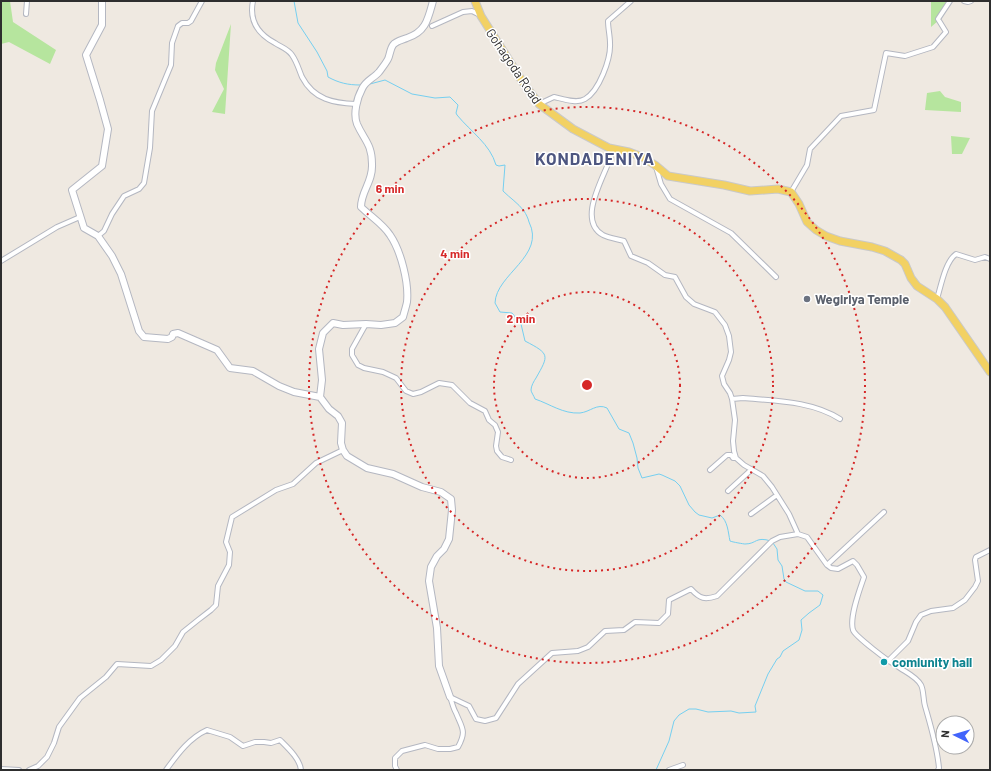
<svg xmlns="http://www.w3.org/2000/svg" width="991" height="771" font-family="Barlow,sans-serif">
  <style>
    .green { fill: #b6e59e }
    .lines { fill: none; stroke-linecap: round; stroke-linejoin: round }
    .stream { stroke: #75cff0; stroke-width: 1 }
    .street-casing { stroke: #b4b7c1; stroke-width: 6 }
    .secondary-casing { stroke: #b4b7c1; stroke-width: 8 }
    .primary-casing { stroke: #c9c9c9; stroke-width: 9 }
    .street { stroke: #fff; stroke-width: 4 }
    .secondary { stroke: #fff; stroke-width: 6 }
    .primary { stroke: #f2d163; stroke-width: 7 }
    .ring { fill: none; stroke: #d62828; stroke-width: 2; stroke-dasharray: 2 4 }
    .worship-dot { fill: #6b7280; stroke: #fff; stroke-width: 1.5 }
    .culture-dot { fill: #0f9aa8; stroke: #fff; stroke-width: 1.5 }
    .labels { text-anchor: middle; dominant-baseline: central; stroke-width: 3; stroke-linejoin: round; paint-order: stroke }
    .street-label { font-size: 13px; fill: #2e2e2e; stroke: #fff }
    .worship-label { font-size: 13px; font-weight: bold; fill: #5b616d; stroke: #fff; text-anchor: start }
    .culture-label { font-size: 13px; font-weight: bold; fill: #0d838f; stroke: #fff; text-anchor: start }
    .district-label { font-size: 17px; font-weight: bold; letter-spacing: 1px; fill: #4d5680; stroke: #fff }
    .centre { fill: #d62828; stroke: #fff; stroke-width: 2 }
    .ring-label { font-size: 12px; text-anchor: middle; font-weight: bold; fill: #d62828; stroke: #fff; stroke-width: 3; stroke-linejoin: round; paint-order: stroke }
  </style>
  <rect width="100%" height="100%" fill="#efe9e1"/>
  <path class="green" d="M 1,1 L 10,1 L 13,22 L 56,50 L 50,64 L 9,42 L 1,44 Z
    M 931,1 L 945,1 L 947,3 L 936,18 L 938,21 L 931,27 Z
    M 231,24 L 225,114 L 212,112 L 224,89 L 215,70 L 216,63 Z
    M 940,91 L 945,97 L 961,102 L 961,112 L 925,110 L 927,93 Z
    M 951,136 L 970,138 L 962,154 L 952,154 Z"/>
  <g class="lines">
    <path class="stream" d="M 294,1 L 298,23 L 317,52 L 327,71 L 328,77 C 339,83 348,85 360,85
      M 370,84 L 385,80 L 412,94 L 435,98 L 450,97 L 458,105 L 456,113 L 457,115 C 471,132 490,144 496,165 L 499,166 L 505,165 L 503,191 C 510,198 518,203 524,211 C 526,214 528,218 529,222 C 546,256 496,274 495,303 L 500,312 L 512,313 L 521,324 L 525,341 C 550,354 549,355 536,378 C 534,381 531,386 531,390 C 531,392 534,396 535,399 C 550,404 563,414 580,413 C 590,412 597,403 607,408 L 619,429 L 629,433 L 633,443 L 637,458 L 638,468 L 642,478 L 659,474 L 662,475 L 675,481 L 680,486 L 689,505 L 695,512 L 699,515 L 712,518 L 720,515 C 728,521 728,532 730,541 C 732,542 744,544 745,544 C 757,544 755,536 771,541
      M 656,770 L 669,741 L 674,721 L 679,715 L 689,709 L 696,709 L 708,712 L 731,711 L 739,713 L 756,712 L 755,706 L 768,674 L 777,659 L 780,657 L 783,651 L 799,640 L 802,630 L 801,620 L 809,613 L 820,605 L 823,595 L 818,591 L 805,591 L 786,582 L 784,579 L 782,566 L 778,560 L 777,549 L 773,543"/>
    <defs>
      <path id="street" d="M 253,1 C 249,20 258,34 275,43 C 281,47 288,49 292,55 C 297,62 299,70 302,77 C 314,100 334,103 356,104
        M 964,1 L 968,2 L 971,1
        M 26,14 L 27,1
        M 432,26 L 463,12 L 472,11 L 480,15
        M 539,104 L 554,97 C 563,99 577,104 585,99 C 599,91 611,59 610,43 C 610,36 608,28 608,21 L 631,1
        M 609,148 L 611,156 C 605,176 576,220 603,235 C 609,238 617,239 624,241 L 631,256 L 648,263 L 665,275 L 675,277 L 686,297 L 694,304 L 715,312 L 725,325 L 729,336 L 731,352 L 729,360 L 722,376 L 724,384 L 730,393 L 732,399 L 735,420 L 733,441 L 734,451 L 736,458 L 744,465 L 763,476 L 772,487 L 789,514 L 798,534 L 807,537 L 827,565 L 831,568 L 838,569 L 853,561 L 857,565 L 864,577 C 860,589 849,617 853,630 C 855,636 889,662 897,666 C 905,672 916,676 921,685 C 924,691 923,699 925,706 C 931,727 937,746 939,768 L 938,770
        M 656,167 L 661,184 L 670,199 L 731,233 L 776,277
        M 791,192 L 807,165 L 810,149 L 841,116 L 874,110 L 886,53 L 905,56 L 933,47 L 946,32 L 938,19 L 950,1
        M 98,236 L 104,231 L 112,214 L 124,196 L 139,189 L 144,183 L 150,148 L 152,111 L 171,65 L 172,43 L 178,26 L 182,23 L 188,23 L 191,21 L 202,1
        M 1,261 L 57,227 L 80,217
        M 937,299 C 941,286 945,262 956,254 L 975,260 L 985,257 L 990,259
        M 366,324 L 352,349 L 352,355 L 358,365 L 364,368 L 383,372 L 396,378 L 406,391 L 413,394 L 421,392 L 439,383 L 452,385 L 470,403 L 485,411 L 489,420 L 495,425 L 498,432 L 496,446 L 497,451 L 502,457 L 511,460
        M 732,399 L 743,398 C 776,401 812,401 840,419
        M 710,470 L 727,455 L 731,455 L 733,458 L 736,458
        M 728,491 L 752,469
        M 751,514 L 777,495
        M 827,565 L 884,512
        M 888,661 L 908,641 L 916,622 L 921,615 L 931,611 L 953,608 L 965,600 L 975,587 L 978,581 L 975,560 L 976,557 L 990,550
        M 450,697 L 469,706 L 476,719 L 485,721 L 496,718 L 518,684 L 552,653 L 578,651 L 588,647 L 605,631 L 624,630 L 635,622 L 659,623 L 668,614 L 669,600 L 691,589 C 700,599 705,600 717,596 L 772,541 L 780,537 L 798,534
        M 1,769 L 19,770
        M 29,770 L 38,766 L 47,757 L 54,743 L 59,727 L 80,698 L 106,677 L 117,664 L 151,666 L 161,660 L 175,646 L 183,632 L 198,620 L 211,610 L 216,605 L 218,586 L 229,565 L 230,552 L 226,542 L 232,517 L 276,490 L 293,484 L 316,463 L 343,450
        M 166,770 C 177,755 189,738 207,730 L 230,737 L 243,746 L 255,742 L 264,742 L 271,743 L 280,740 C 288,748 300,759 301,770
        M 397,770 L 395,766 L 395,758 L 402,751 L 425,745 L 438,749 L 450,749 L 458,747 C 467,731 462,728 456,713 C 453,708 452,702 450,697
        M 669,770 L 683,765"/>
      <path id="secondary" d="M 102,1 L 102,25 L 86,55 L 100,100 L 108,129 L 102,166 L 72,190 L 84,228 L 98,236 L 112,256 L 121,274 L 139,331 L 144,337 L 168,339 L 172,337 L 173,334 L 178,333 L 217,350 L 230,368 L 253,371 L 279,386 L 294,392 L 320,397 L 329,409 L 338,416 L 342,423 L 341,443 L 343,450 L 347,456 L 367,468 L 393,474 L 422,487 L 441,492 L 451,499 L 452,510 L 449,539 L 444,549 L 437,556 L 431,567 L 429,581 L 437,628 L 439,666 L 450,697
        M 320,397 L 322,380 L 319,349 L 323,333 L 333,323 L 343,325 L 366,324 L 381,325 L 395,323 L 403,317 C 404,313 406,307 407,302 C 409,283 401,251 390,235 C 383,224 370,216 361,207 C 361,191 373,182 372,164 C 372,144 364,140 357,124 C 353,114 357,98 362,89 C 365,81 374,78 379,72 C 382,68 386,63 388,59 C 390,55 390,49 393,45 C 396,41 402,40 407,38 C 426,32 428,19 433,1"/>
      <path id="primary" d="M 475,1 L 481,16 L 524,84 L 539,104 L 573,129 L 609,148 L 629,152 L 642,157 L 655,165 L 668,176 L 724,185 L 750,191 L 778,189 L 791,192 L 799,204 L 807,222 L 816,230 L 826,236 L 840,241 L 872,247 L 885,251 L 901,260 L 905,264 L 911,278 L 917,286 L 937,299 L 945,307 L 990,372"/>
    </defs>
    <use href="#street" class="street-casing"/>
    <use href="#secondary" class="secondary-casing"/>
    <use href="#primary" class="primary-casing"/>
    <use href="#street" class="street"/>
    <use href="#secondary" class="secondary"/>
    <use href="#primary" class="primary"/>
  </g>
  <g class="ring">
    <circle cx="587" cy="385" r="93"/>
    <circle cx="587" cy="385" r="186"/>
    <circle cx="587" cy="385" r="278"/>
  </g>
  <circle class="worship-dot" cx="807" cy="299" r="4"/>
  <circle class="culture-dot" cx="884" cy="662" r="4"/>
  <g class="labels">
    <g class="street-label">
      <text transform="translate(514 66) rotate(56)">Gohagoda Road</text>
    </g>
    <g class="worship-label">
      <text x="815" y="299">Wegiriya Temple</text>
    </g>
    <g class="culture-label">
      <text x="892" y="662">comiunity hall</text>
    </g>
    <g class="district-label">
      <text x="595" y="158">KONDADENIYA</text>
    </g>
  </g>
  <circle cx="587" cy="385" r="6" class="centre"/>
  <g class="ring-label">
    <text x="390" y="193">6 min</text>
    <text x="455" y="258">4 min</text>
    <text x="521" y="323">2 min</text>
  </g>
  <rect width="991" height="771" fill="none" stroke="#2e2e2e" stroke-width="4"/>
  <g transform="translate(955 735) rotate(275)"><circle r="19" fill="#ffffff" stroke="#ababab"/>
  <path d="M0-3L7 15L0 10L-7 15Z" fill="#4264fb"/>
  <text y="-6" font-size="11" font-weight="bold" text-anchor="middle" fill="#2e2e2e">N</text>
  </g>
</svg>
